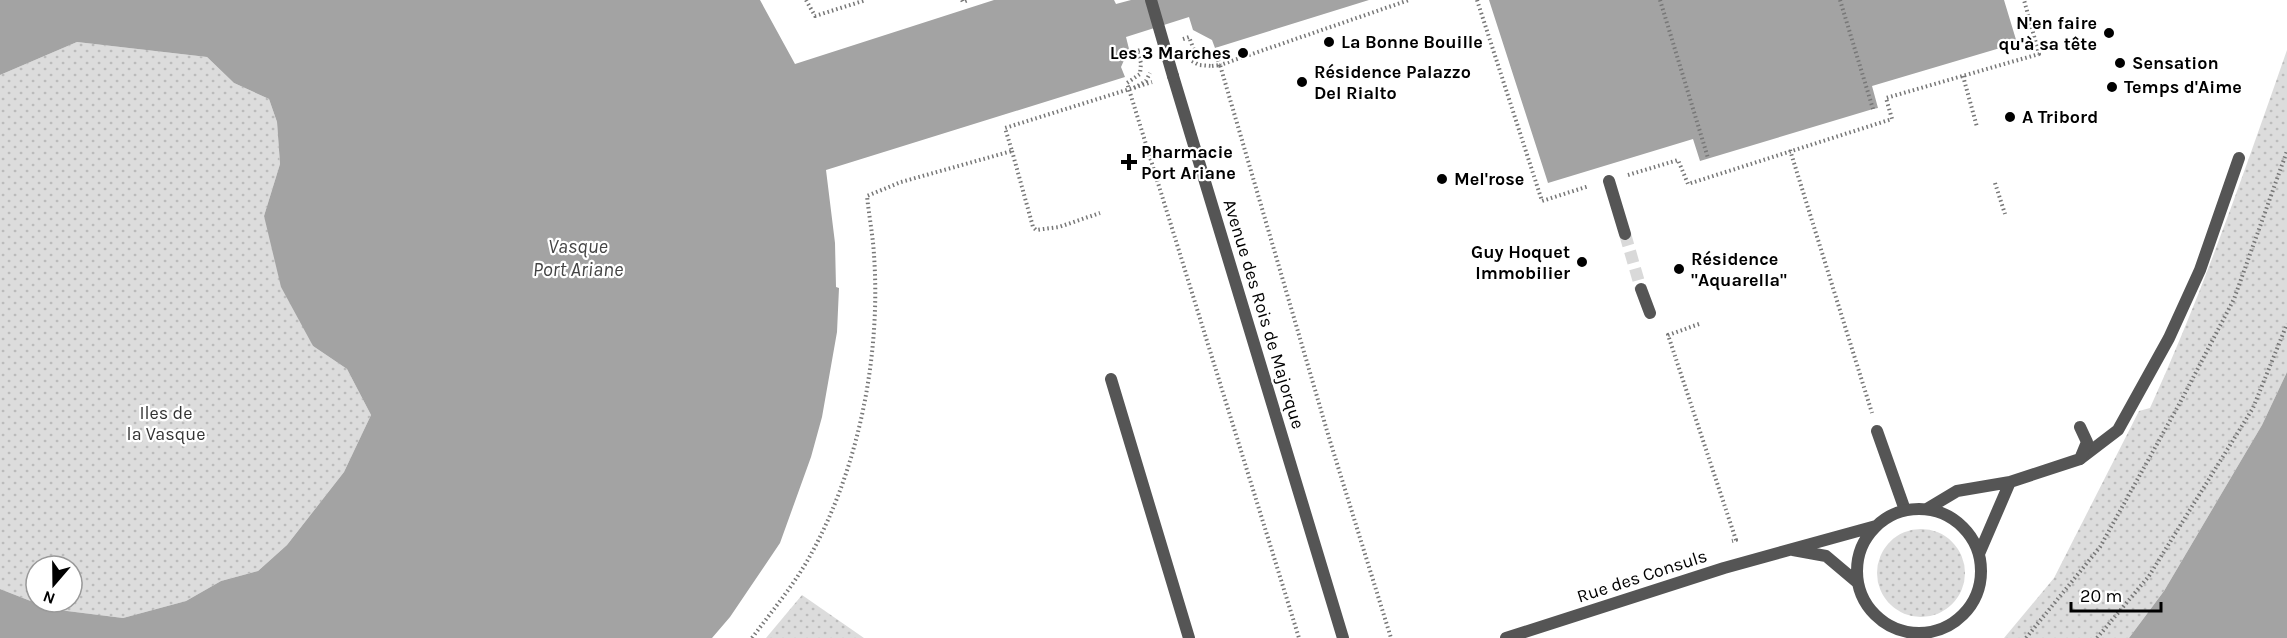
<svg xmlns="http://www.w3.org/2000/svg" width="2287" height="638" font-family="Karla,sans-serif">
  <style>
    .grass { fill: url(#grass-dots); fill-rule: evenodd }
    .water { fill: #a3a3a3 }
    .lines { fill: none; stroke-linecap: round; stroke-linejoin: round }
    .street-tunnel { stroke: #d9d9d9; stroke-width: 12; stroke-dasharray: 12 6; stroke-linecap: butt }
    .path { stroke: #777; stroke-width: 4; stroke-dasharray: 1.5 3; stroke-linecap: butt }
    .lane { stroke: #555; stroke-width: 12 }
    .street { stroke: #555; stroke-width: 12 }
    .path-bridge { stroke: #777; stroke-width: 4; stroke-dasharray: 1.5 3; stroke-linecap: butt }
    .street-bridge { stroke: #555; stroke-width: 12 }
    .poi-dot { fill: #000; stroke: #fff; stroke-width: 2 }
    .labels { text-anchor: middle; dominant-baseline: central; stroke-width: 4.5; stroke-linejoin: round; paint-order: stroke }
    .poi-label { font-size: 18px; font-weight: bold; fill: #000; stroke: #fff; text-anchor: start }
    .street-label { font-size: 18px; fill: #000; stroke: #fff }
    .park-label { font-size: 18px; fill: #333; stroke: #fff }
    .water-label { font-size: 20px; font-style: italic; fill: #444; stroke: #fff }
  </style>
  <defs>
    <pattern id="grass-dots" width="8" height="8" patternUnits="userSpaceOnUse" patternTransform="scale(1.5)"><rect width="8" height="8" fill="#dcdcdc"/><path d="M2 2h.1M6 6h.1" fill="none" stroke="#bbb" stroke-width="1.8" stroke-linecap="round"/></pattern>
  </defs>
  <rect width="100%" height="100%" fill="#fff"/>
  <path class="grass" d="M 77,42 L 207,57 L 234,83 L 269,99 L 277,122 L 280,164 L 264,216 L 313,346 L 347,369 L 371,415 L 344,472 L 287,545 L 258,571 L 221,581 L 186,601 L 123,618 L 51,609 L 0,589 L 0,75 ZM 36,566 L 72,566 L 72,602 L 36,602 Z
    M 2287,50 L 2287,372 L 2262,425 L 2164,591 L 2129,638 L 2004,638 L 2054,578 L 2139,411 L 2150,408 C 2203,292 2245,170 2287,50 Z
    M1877 573a44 44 0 1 1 88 0a44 44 0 1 1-88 0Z
    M 802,595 L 864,638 L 766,638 Z"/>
  <path class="water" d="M 0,0 L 760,0 L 795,64 L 994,0 L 1114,0 L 1116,4 L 1131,0 L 1369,0 L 1215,48 L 1212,40 L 1193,30 L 1189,17 L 1126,37 L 1129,49 L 1121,67 L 1125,77 L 826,170 L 835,243 L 836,287 L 839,288 L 837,332 L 822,417 L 811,457 L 780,543 L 730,617 L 712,638 L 0,638 L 0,589 L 51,609 L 123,618 L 186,601 L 221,581 L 258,571 L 287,545 L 344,472 L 371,415 L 347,369 L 313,346 L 281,287 L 264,216 L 280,164 L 277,122 L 269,99 L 234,83 L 207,57 L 77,42 L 0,75 Z
    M 1489,0 L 2004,0 L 2017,43 L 1872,86 L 1878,108 L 1873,109 L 1700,161 L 1693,139 L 1548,183 Z
    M 2287,372 L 2287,638 L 2129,638 L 2164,591 L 2262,425 Z"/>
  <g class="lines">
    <path class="street-tunnel" d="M 1625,234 L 1641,289"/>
    <path class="path" d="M 806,0 L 815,16 L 866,0
      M 962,0 L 963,2 L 968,0
      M 1477,0 L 1542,201 L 1589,186
      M 1660,0 L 1708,158
      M 1840,0 L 1873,109
      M 1183,39 L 1189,37 L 1194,50 L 1203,56 L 1216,55 L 1220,65 L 1409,0
      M 1144,49 L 1137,51 L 1141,63 L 1140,74 L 1127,83 L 1299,638
      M 1212,66 L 1220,65 L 1330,441 L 1391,638
      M 1963,76 L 1977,127
      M 1790,150 L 1872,413
      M 1012,151 L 1033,227 L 1036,230 L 1059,227 L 1100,213
      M 1628,175 L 1678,160 L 1688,184 L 1892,119 L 1886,98 L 2039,54 L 2024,0
      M 1995,183 L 2005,214
      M 1699,324 L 1668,335 L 1736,540 L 1732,541
      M 752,638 C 772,611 794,585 810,556 C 859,468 881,355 874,255 C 873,236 869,216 867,196 L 901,182 L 1012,151 L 1005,128 L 1152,82
      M 2026,638 L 2100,547 L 2182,399 L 2234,299 L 2287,151
      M 2097,638 L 2149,576 L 2253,408 L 2287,324"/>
    <path class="lane" d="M 1111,379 L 1189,638
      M 1877,431 L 1905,510
      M 2080,459 L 2118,430 L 2169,338 L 2200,270 L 2239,158"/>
    <path class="street" d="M 1173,76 L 1343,638
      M 1609,181 L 1625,234
      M 1641,289 L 1650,313
      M 1927,509 L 1957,491 L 2010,482 L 2080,459 L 2087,442 L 2080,427
      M1857 571a62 62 0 1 1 124 0a62 62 0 1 1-124 0Z
      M 1793,550 L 1826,556 L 1858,583
      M 1979,554 L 2010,482
      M 1506,638 L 1724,568 L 1876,526"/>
    <path class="path-bridge" d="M 1192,61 L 1199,65 L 1212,66
      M 1134,88 L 1146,81 L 1150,73"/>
    <path class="street-bridge" d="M 1151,0 L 1173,76"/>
  </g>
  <g class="poi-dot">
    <circle cx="2109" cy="33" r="6"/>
    <circle cx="1329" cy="42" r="6"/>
    <circle cx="1243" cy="53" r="6"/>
    <circle cx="2120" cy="63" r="6"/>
    <circle cx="1302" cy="82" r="6"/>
    <circle cx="2112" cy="87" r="6"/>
    <circle cx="2010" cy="117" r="6"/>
    <path d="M1126 153h6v6h6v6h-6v6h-6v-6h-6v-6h6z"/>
    <circle cx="1442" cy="179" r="6"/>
    <circle cx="1582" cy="262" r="6"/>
    <circle cx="1679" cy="269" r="6"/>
  </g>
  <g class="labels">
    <g class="poi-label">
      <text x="2097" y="23" text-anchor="end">N'en faire<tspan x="2097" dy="21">qu'à sa tête</tspan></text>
      <text x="1341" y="42">La Bonne Bouille</text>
      <text x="1231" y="53" text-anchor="end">Les 3 Marches</text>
      <text x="2132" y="63">Sensation</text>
      <text x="1314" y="72">Résidence Palazzo<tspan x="1314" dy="21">Del Rialto</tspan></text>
      <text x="2124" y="87">Temps d'Aime</text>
      <text x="2022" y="117">A Tribord</text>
      <text x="1141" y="152">Pharmacie<tspan x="1141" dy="21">Port Ariane</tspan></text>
      <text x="1454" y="179">Mel'rose</text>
      <text x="1570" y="252" text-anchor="end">Guy Hoquet<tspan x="1570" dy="21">Immobilier</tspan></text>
      <text x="1691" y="259">Résidence<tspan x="1691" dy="21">"Aquarella"</tspan></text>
    </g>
    <g class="street-label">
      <text transform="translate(1264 314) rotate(73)">Avenue des Rois de Majorque</text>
      <text transform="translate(1642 576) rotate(-18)">Rue des Consuls</text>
    </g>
    <g class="park-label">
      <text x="166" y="413">Iles de<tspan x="166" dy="21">la Vasque</tspan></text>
    </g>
    <g class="water-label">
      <text x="578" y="246">Vasque<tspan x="578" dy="23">Port Ariane</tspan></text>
    </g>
  </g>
  <g transform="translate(54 584) rotate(200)"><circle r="28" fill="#ffffff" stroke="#999999" stroke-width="1.5"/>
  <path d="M0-4.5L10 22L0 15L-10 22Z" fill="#000000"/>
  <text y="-9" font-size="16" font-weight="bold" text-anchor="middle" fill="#000000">N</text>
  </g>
  <path d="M2071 602v9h90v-9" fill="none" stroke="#000000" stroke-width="3"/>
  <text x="2080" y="602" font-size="18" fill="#000000" stroke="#ffffff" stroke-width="4.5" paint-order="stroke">20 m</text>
</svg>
